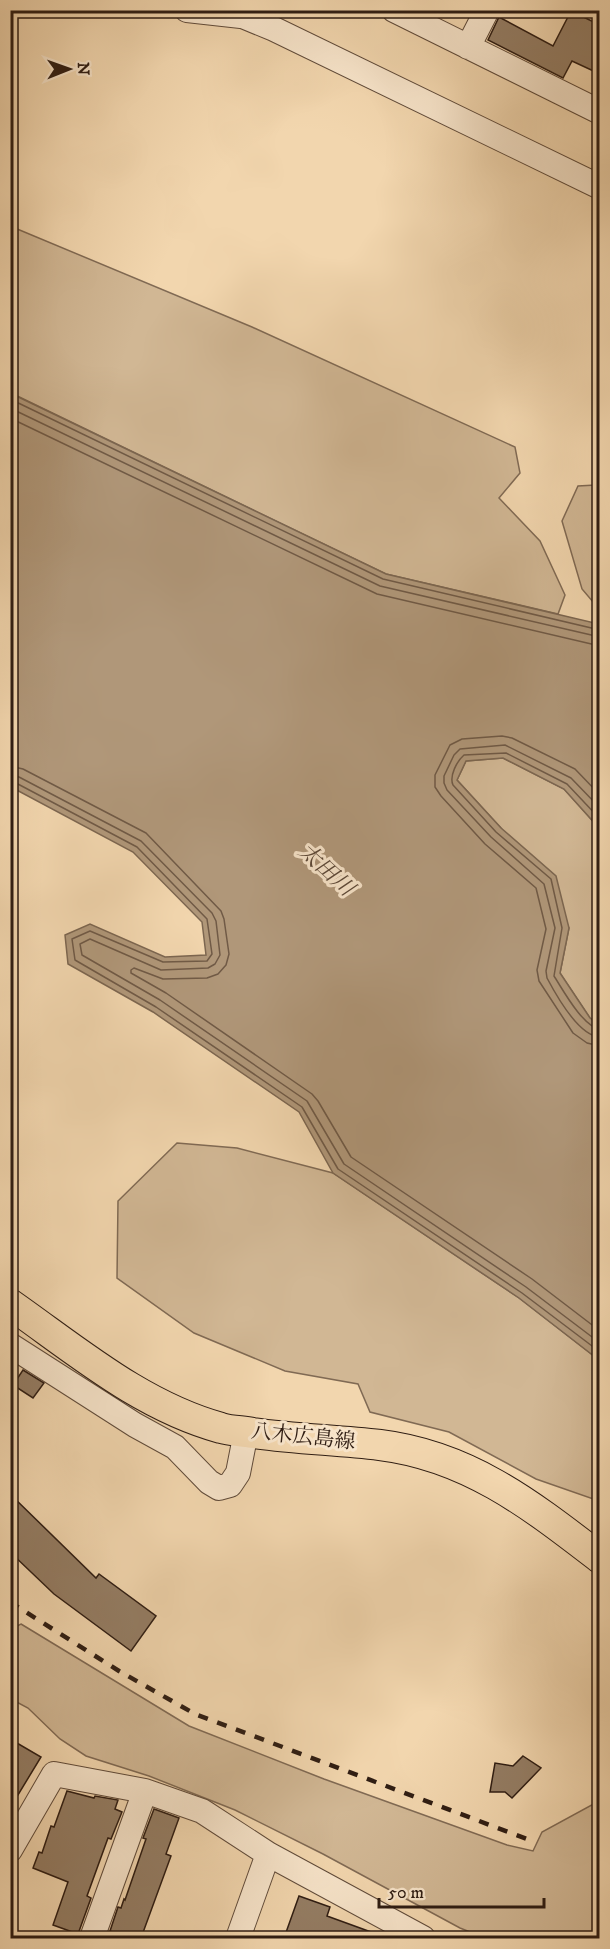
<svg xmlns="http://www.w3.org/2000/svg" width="610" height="1949" font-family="'IM FELL DW Pica','Noto Serif JP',serif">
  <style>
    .green { fill: #d1b794; stroke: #806a54; stroke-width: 1.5 }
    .water { fill: #b09779; stroke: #7c6650; stroke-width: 1.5 }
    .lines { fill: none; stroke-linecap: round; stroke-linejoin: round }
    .shore { stroke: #705a46; stroke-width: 1.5 }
    .building { fill: #947d64; stroke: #2f1d13; stroke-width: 1.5 }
    .minor-casing { stroke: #604b3a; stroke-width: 26 }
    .major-casing { stroke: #2f1d13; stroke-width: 32 }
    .minor { stroke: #f7e4ca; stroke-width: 24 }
    .major { stroke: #f2d6ae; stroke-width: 30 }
    .rail { stroke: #2f1d13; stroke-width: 4.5; stroke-dasharray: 10 10; stroke-linecap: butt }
    .labels { text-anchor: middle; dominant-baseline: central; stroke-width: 6; stroke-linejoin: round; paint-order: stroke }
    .street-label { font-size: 21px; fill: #2f1d13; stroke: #f7e4ca }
    .water-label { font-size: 22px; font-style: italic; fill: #5c4837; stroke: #f7e4ca }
  </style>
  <rect width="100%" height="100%" fill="#f2d6ae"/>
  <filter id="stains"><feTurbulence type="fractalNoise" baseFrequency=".00333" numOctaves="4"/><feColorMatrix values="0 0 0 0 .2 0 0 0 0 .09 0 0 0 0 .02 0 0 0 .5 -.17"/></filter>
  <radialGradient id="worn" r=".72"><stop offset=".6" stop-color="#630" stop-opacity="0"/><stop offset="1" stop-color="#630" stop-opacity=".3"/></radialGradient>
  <path class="green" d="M 10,226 L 252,327 L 515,447 L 520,473 L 499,498 L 540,541 L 565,595 L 558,614 L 386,574 L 11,393 Z
    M 596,485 L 600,486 L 599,609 L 582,589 L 562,521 L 578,486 Z
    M 503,758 L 564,789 L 599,828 L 599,1025 L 590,1018 L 560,973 L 569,928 L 501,828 L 457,780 L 466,761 Z
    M 177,1143 L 237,1148 L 333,1173 L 519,1298 L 599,1360 L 599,1501 L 536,1479 L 449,1432 L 370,1412 L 358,1384 L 285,1371 L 194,1333 L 117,1278 L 118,1201 Z
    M 21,1624 L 189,1726 L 324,1779 L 507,1845 L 533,1851 L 542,1832 L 599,1801 L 599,1938 L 485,1938 L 460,1928 L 323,1854 L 235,1810 L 149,1776 L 86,1756 L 60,1739 L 28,1708 L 11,1699 L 11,1629 Z"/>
  <path class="water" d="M 10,393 L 386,574 L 599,624 L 599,828 L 564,789 L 503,758 L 466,761 L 457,780 L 501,828 L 556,876 L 569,928 L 560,973 L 590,1018 L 599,1025 L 599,1360 L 519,1298 L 333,1173 L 299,1112 L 153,1012 L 68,964 L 65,935 L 90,924 L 165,957 L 206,955 L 202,922 L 133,852 L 11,787 Z"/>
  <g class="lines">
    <path class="shore" d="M 10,399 L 383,579 L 600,630
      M 10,408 L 380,586 L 600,637
      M 10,418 L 377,594 L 600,646
      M 10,766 L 23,769 L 146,833 L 221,911 L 224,919 L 229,954 L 226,965 L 218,974 L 207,978 L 163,979 L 134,968 L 131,970 L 131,973 L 166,993 L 312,1094 L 318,1101 L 351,1157 L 532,1279 L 600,1331
      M 10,775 L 19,777 L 141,841 L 212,913 L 216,921 L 220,955 L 215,964 L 208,968 L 161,970 L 90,939 L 80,944 L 82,955 L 160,1000 L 307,1101 L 344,1164 L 526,1287 L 600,1343
      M 10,782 L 16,783 L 137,847 L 207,919 L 212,954 L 207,961 L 163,962 L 90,931 L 72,939 L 75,960 L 156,1007 L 302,1107 L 338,1169 L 522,1293 L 600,1352
      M 600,795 L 575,769 L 512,738 L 502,736 L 462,739 L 450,745 L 435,775 L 435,787 L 441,796 L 485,844 L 536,888 L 546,929 L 537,970 L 539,981 L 573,1033 L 587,1043 L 600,1046
      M 600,808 L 571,778 L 505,745 L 460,749 L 454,755 L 444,776 L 444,783 L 447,790 L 491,837 L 544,884 L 555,928 L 546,971 L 547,978 C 556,995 579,1036 600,1037
      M 600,819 L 567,784 L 506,753 L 464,755 C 457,761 449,776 453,785 L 496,832 L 551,879 L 562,928 L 554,976 C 563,990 583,1027 600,1029"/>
  </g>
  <path class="building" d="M 571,11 L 600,25 L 600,74 L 572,61 L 563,78 L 488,40 L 499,17 L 553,46 Z
    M 23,1370 L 44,1383 L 33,1398 L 13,1385 Z
    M 10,1494 L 96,1578 L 99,1574 L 156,1616 L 131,1651 L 54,1594 L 10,1552 Z
    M 10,1739 L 41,1757 L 10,1808 Z
    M 523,1756 L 541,1768 L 512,1798 L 505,1792 L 490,1792 L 495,1763 L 513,1766 Z
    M 67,1791 L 94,1798 L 95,1796 L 118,1800 L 115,1809 L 122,1812 L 111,1839 L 108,1838 L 87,1896 L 91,1898 L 78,1934 L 53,1925 L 68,1882 L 33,1868 L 39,1852 L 42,1853 L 51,1826 L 54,1827 Z
    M 154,1809 L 179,1818 L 166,1854 L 171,1856 L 141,1938 L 131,1938 L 110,1931 L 118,1907 L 121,1908 L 124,1899 L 125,1900 L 146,1839 L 143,1838 Z
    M 299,1896 L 330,1907 L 327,1916 L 382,1936 L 381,1938 L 284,1938 Z"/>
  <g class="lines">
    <defs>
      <path id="minor" d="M 187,10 L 241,16
        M 228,10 L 274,29 L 600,187
        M 394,10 L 600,112
        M 468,47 L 487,10
        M 10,1345 L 135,1425 L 175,1447 L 209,1482 L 219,1488 L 230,1485 L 238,1473 L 246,1432
        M 10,1850 L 54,1774 L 145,1791 L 202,1811 L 268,1854 L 423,1938
        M 92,1938 L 145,1791
        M 238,1938 L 268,1854"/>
      <path id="major" d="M 10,1304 C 77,1351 141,1406 221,1428 C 231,1431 242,1431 253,1433 C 295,1439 338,1440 380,1445 C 469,1456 531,1505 600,1558"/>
    </defs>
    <use href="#minor" class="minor-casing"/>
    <use href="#major" class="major-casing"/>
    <use href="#minor" class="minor"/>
    <use href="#major" class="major"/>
    <path class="rail" d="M 10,1602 L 119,1671 L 195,1714 L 527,1839"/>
  </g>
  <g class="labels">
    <g class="street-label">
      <text transform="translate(303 1437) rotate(6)">八木広島線</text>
    </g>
    <g class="water-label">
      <text transform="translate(326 870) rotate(42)">太田川</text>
    </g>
  </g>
  <rect width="610" height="1949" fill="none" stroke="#f2d6ae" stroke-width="36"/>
  <rect x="12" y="12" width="586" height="1925" fill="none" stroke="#2f1d13" stroke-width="3"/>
  <rect x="18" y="18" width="574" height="1913" fill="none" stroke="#2f1d13" stroke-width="1.5"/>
  <g transform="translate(69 69) rotate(89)" stroke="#f7e4ca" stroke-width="4.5" paint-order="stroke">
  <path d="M0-4.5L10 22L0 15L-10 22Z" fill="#2f1d13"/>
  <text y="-9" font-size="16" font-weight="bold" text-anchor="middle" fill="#2f1d13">N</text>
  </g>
  <path d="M379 1898v9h165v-9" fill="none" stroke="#2f1d13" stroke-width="3"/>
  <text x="388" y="1898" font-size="18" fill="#2f1d13" stroke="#f7e4ca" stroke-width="4.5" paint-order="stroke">50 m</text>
  <rect width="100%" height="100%" filter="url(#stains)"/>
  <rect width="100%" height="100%" fill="url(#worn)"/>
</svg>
